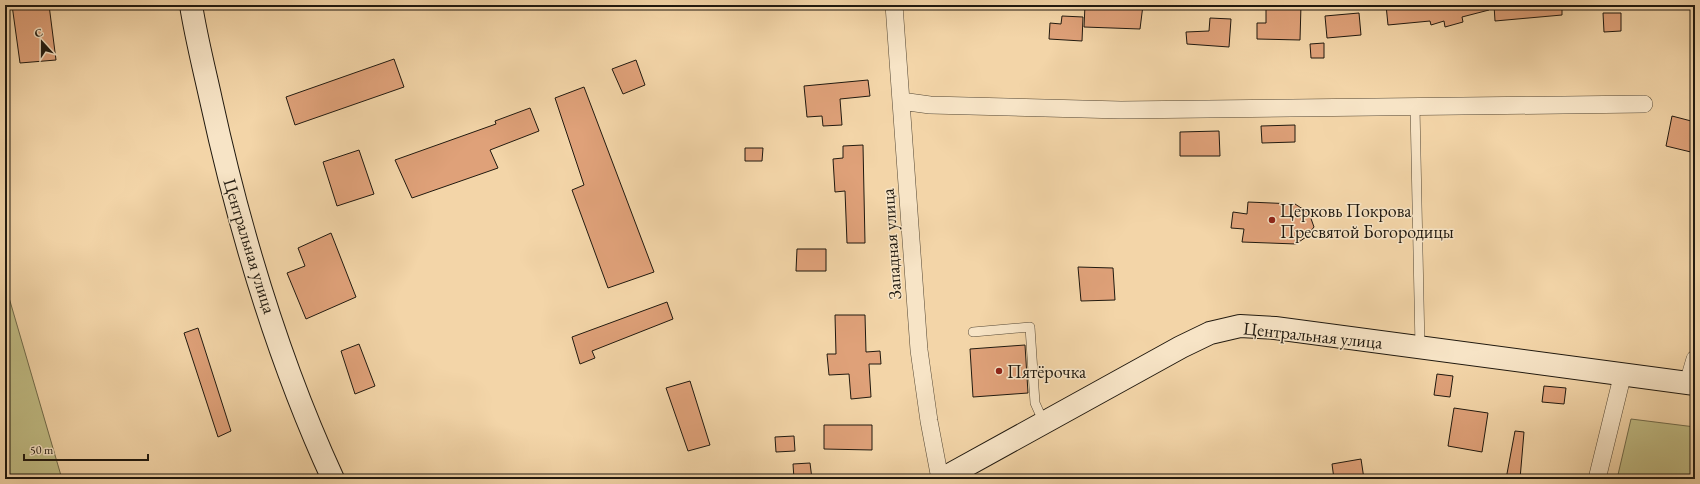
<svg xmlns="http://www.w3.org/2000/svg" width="1700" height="484" font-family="'EB Garamond',serif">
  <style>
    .green { fill: #c0bc84; stroke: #706a4a }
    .building { fill: #dfa179; stroke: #20190f }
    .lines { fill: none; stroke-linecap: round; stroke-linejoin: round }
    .lane-casing { stroke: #554835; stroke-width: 10 }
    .street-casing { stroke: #554835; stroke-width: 18 }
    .secondary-casing { stroke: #20190f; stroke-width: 24 }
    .lane { stroke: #f7e4c6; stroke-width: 9 }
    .street { stroke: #f7e4c6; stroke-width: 17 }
    .secondary { stroke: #f7e4c6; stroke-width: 22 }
    .poi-dot { fill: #8f2418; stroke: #f7e4c6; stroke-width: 1.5 }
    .labels { text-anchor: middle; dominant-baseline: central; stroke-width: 3; stroke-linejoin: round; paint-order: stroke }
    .poi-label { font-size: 18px; fill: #20190f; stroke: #f7e4c6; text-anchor: start }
    .street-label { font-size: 18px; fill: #20190f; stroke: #f7e4c6 }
  </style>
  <rect width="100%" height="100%" fill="#f3d5a8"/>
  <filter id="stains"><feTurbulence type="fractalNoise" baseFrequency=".005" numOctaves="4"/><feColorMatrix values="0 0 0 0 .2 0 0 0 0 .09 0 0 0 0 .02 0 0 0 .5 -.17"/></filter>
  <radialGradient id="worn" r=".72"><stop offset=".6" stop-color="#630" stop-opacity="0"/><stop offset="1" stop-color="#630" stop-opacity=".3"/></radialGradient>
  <path class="green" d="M 5,284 L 62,479 L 5,479 Z
    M 1631,419 L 1695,427 L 1695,479 L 1617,479 Z"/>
  <path class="building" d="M 12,5 L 49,5 L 56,60 L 20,63 Z
    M 1085,5 L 1143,5 L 1140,29 L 1084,27 Z
    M 1283,5 L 1301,5 L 1300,40 L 1257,39 L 1257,23 L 1266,23 L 1266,6 L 1283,6 Z
    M 1386,5 L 1488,5 L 1489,10 L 1462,17 L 1463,22 L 1445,27 L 1444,21 L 1431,25 L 1430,21 L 1388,25 Z
    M 1494,5 L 1562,5 L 1562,15 L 1495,21 Z
    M 1359,13 L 1361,35 L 1327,38 L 1325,16 Z
    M 1603,13 L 1621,13 L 1621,31 L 1604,32 Z
    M 1062,16 L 1083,17 L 1082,41 L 1049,39 L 1050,23 L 1061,24 Z
    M 1210,18 L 1231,19 L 1229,47 L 1187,44 L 1186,32 L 1209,31 Z
    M 1324,43 L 1324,58 L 1311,58 L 1310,44 Z
    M 394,59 L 404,87 L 295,125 L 286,97 Z
    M 636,60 L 645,85 L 623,94 L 612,69 Z
    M 868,80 L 870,96 L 840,99 L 842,125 L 823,126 L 822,116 L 807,117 L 804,86 Z
    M 584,87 L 654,272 L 608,288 L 572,190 L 584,185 L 555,98 Z
    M 530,108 L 539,131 L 490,150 L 498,168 L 412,198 L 395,160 L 496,124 L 495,121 Z
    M 1672,116 L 1695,122 L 1695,153 L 1666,146 Z
    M 1295,125 L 1295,142 L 1262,143 L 1261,126 Z
    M 1219,131 L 1220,156 L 1180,156 L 1180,132 Z
    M 863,145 L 865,243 L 847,243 L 845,191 L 835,192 L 833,159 L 843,158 L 843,146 Z
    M 745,148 L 763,148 L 762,161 L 745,161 Z
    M 359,150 L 374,194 L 337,206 L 323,162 Z
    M 1248,202 L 1295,204 L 1309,213 L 1314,227 L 1306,237 L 1296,244 L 1242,242 L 1244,229 L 1231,228 L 1233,212 L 1247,214 Z
    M 331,233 L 356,297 L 306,319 L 287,273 L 305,266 L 298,248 Z
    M 797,249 L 826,249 L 826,271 L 796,271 Z
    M 1078,267 L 1113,268 L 1115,300 L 1081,301 Z
    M 667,302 L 673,319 L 592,351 L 595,358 L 580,364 L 572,337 Z
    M 835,315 L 865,315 L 866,352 L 880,351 L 881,364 L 869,364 L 871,397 L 851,399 L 849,374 L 829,375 L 827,354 L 836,354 Z
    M 198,328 L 231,431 L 218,437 L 184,333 Z
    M 359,344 L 375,386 L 355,394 L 341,351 Z
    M 1025,345 L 1028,393 L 973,397 L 970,349 Z
    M 1437,374 L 1453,376 L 1450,397 L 1434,395 Z
    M 690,381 L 710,445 L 688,451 L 666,388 Z
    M 1544,386 L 1566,388 L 1564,404 L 1542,402 Z
    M 1454,408 L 1488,413 L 1482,452 L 1448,446 Z
    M 824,425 L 872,425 L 872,450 L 824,449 Z
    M 1515,431 L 1524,432 L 1520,479 L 1506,479 Z
    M 794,436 L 795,451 L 776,452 L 775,437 Z
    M 1361,459 L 1364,479 L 1334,479 L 1332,464 Z
    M 810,463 L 812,479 L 794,479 L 793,464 Z"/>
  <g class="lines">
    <defs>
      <path id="lane" d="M 1415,107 L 1420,347
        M 973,332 L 1030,327 L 1035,403 L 1044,423"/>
      <path id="street" d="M 894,5 L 919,350 L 929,421 L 940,479
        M 901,101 L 930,105 L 1121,110 L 1644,104
        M 1688,383 L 1695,359
        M 1597,479 L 1623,373"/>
      <path id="secondary" d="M 191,5 C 196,37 204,68 211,100 C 239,228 278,360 333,479
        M 942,479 L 1181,347 L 1210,333 L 1240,326 L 1275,328 L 1695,384"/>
    </defs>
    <use href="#lane" class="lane-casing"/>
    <use href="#street" class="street-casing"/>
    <use href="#secondary" class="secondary-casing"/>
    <use href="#lane" class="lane"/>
    <use href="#street" class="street"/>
    <use href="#secondary" class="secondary"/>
  </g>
  <g class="poi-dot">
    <circle cx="1272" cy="220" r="4"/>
    <circle cx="999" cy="371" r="4"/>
  </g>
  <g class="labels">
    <g class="poi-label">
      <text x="1280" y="210">Церковь Покрова<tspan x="1280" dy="21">Пресвятой Богородицы</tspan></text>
      <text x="1007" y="371">Пятёрочка</text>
    </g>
    <g class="street-label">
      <text transform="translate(891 244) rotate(-94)">Западная улица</text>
      <text transform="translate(250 246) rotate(73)">Центральная улица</text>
      <text transform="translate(1313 335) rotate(6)">Центральная улица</text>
    </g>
  </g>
  <rect width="1700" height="484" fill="none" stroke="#f3d5a8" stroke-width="20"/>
  <rect x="6" y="6" width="1688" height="472" fill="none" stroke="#20190f" stroke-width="2"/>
  <rect x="10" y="10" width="1680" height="464" fill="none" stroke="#20190f"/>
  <g transform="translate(42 42) rotate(339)" stroke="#f7e4c6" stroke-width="3" paint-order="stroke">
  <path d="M0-3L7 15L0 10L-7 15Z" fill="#20190f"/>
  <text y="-6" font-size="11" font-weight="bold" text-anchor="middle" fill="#20190f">С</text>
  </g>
  <path d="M24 454v6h124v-6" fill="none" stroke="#20190f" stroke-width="2"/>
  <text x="30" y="454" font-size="12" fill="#20190f" stroke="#f7e4c6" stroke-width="3" paint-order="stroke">50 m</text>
  <rect width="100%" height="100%" filter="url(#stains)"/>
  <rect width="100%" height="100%" fill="url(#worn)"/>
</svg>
